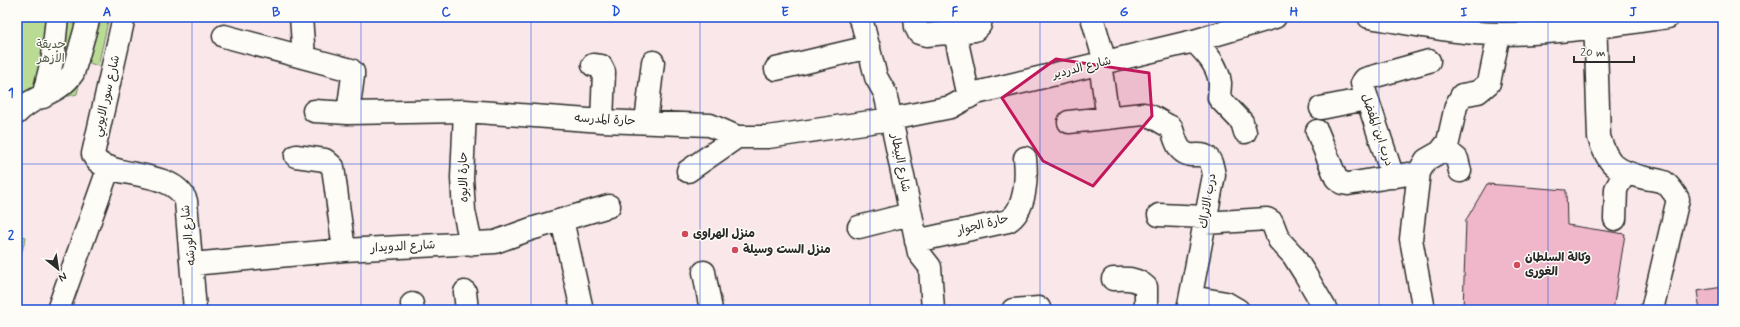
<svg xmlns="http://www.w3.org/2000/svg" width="1740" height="327" font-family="Mynerve,'Playpen Sans Arabic',sans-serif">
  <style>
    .green { fill: #badb94; stroke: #728360 }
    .building { fill: #f0b7cb; stroke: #2b2b2b }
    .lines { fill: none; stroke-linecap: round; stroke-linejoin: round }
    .minor-casing { stroke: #2b2b2b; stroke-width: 25 }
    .minor { stroke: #fdfcf7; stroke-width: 22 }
    .marked { fill: #c2185b; fill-opacity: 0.2; stroke: #c2185b; stroke-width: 3; stroke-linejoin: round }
    .grid { fill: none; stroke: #1d4ed8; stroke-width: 1; stroke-opacity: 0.55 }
    .poi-dot { fill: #d1495b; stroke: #fdfcf7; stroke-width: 1.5 }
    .labels { text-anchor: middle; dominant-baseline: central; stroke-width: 3; stroke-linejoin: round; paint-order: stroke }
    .park-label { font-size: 12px; fill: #4f5745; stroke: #fdfcf7 }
    .street-label { font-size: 12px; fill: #2b2b2b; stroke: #fdfcf7 }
    .poi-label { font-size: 12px; font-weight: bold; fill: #2b2b2b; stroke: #fdfcf7; text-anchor: start }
    .neatline { fill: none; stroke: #1d4ed8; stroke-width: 1.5 }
    .grid-label { font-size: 13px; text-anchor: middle; font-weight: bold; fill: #1d4ed8 }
  </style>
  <rect width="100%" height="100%" fill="#f9e7ea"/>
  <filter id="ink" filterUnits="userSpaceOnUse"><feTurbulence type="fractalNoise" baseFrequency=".025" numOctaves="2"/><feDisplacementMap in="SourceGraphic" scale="8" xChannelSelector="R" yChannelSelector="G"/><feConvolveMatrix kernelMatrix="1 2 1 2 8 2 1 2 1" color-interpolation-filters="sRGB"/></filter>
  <g filter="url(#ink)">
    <path class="green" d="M 17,17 L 109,17 L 98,66 L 84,61 L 77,94 C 52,100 30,106 17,130 Z
      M 17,235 L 26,237 L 17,268 Z"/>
    <path class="building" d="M 1487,184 L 1566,190 L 1567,225 L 1625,234 L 1613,310 L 1463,310 L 1466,220 Z
      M 1723,287 L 1723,310 L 1700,310 L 1697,291 Z"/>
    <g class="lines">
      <defs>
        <path id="minor" d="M 124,17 L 93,154 C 101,181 173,166 186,201 L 195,310
          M 301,17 L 304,57
          M 859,17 L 862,22 L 876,77 L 885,93 L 891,119 L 919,253 L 930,267 L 933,310
          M 915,17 L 916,27 L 919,33 L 926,35 L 975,30 L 980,25 L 981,17
          M 1092,17 L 1105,62
          M 1369,17 C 1413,24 1458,34 1502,34 C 1558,34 1613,25 1668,17
          M 1595,17 L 1599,137 C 1608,166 1617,171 1645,178 C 1651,179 1659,180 1664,182 C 1670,186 1674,193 1678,199 L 1652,310
          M 955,33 L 969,97
          M 224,36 L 351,70 L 353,72 L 353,76 L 348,113
          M 1194,41 C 1206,53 1218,65 1220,83 C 1220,88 1219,93 1219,98 L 1242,122 L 1245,132
          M 1100,64 L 1108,118
          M 593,65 L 601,66 L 604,72 L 602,121
          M 776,69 L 869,47
          M 43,97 L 53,57 L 57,17
          M 1321,108 L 1366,99
          M 314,111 L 348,113 L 465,111 L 602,121 L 710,125 L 737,137 L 768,137 L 891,119 L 951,107 L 976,93 L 1194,41 L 1275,17
          M 465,111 L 462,178 L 464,211 L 471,244
          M 17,113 C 34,94 57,96 73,73 L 89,17
          M 646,122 L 653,62
          M 1069,122 L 1143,114 C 1153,115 1161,123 1171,127 C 1174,134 1176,145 1181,150 C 1195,164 1209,141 1214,175 L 1188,310
          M 1317,131 L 1336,178 L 1342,183 L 1348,184 L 1408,174
          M 1444,148 L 1457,159 L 1460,171
          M 296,156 L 325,160 L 333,167 L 344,250
          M 688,171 L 737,137
          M 1393,177 L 1362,83 L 1365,79 L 1429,61
          M 1159,215 L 1206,217
          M 1615,219 L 1616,189 L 1625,173
          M 562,220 L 582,310
          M 1205,223 L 1267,219 L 1272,222 L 1279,240 L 1293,255 L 1305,274 L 1326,310
          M 859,227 L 910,214
          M 916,241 L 1008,221 C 1026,210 1027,178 1025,158
          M 192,264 L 344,250 L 495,242 L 531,229 L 609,206
          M 704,272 L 711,310
          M 1113,279 C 1125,279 1136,277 1146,287 L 1146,310
          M 465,292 L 467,310
          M 1191,297 L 1226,303 L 1238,310
          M 412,304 L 413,310
          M 58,310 L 109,167
          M 1013,310 L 1039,308
          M 1424,310 L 1411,239 L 1419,172 L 1426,160 L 1440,152 L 1448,142 L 1456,106 L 1462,95 L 1478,92 L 1489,83 L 1499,34"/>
      </defs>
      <use href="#minor" class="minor-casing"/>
      <use href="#minor" class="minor"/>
    </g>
  </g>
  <path class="marked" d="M 1056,59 L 1149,73 L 1152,116 L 1093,186 L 1043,161 L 1002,98 Z"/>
  <path class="grid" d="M 192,17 L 192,310M 361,17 L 361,310M 531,17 L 531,310M 700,17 L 700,310M 870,17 L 870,310M 1040,17 L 1040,310M 1209,17 L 1209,310M 1379,17 L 1379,310M 1548,17 L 1548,310M 17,164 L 1723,164"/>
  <g class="poi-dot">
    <circle cx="685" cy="234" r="4"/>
    <circle cx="735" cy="250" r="4"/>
    <circle cx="1517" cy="265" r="4"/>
  </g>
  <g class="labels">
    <g class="park-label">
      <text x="51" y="45">حديقة<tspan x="51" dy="14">الأزهر</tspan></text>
    </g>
    <g class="street-label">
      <text transform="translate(1082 68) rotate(-14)">شارع الدردير</text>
      <text transform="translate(107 96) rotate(-77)">شارع سور الايوبي</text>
      <text transform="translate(605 120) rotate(3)">حارة المدرسه</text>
      <text transform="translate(1377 130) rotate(71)">درب ابن المفضل</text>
      <text transform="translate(900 163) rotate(79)">شارع البيطار</text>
      <text transform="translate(464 177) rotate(-91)">حارة الابوه</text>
      <text transform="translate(1208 201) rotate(-81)">درب الاتراك</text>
      <text transform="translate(983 225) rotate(-14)">حارة الجوار</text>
      <text transform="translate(189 235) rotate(-96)">شارع الورشه</text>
      <text transform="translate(403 247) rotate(-3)">شارع الدويدار</text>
    </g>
    <g class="poi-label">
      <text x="693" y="234">منزل الهراوى</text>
      <text x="743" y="250">منزل الست وسيلة</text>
      <text x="1525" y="258">وكالة السلطان<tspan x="1525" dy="14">الغورى</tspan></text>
    </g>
  </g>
  <rect width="1740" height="327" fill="none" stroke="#fdfcf7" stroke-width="44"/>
  <g transform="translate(58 269) rotate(150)" stroke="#fdfcf7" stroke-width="3" paint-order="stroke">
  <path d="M0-3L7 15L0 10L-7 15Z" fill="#2b2b2b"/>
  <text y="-6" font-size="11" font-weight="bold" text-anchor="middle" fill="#2b2b2b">N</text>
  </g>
  <path d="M1574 56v6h60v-6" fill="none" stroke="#2b2b2b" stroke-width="2"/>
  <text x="1580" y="56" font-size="12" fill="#2b2b2b" stroke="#fdfcf7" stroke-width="3" paint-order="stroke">20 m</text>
  <rect x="22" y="22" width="1696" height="283" class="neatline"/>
  <g class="grid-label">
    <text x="107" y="16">A</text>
    <text x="276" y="16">B</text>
    <text x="446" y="16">C</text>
    <text x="616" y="16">D</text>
    <text x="785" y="16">E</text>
    <text x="955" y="16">F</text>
    <text x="1124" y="16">G</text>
    <text x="1294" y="16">H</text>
    <text x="1464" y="16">I</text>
    <text x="1633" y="16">J</text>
    <text x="11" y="97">1</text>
    <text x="11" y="239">2</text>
  </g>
</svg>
